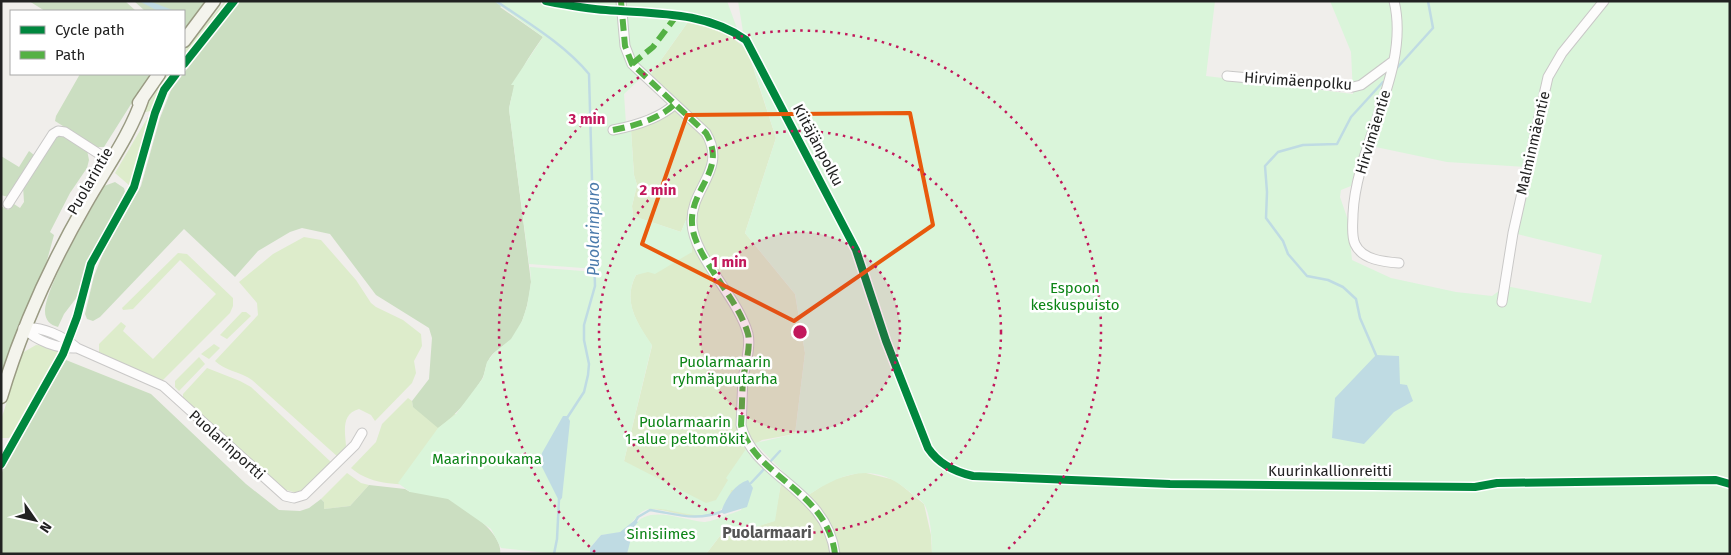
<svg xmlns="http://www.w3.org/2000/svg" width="1731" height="555" font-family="'Fira Sans',sans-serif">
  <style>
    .grass { fill: #ddeccb }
    .forest { fill: #cbdec1 }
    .park { fill: #daf5da; fill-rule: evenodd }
    .water { fill: #bfdbe3 }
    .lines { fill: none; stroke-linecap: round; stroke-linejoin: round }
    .stream { stroke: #bfdbe3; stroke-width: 2.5 }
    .minor-casing { stroke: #c9c8c7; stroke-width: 11 }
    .secondary-casing { stroke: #999a82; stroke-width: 15 }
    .minor { stroke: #fdfcfc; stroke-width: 9 }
    .secondary { stroke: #f4f4ed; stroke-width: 12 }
    .quiet { stroke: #55b145; stroke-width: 6; stroke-dasharray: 12 6; stroke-linecap: butt }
    .cycleway-casing { stroke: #fff; stroke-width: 11 }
    .cycleway { stroke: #00873e; stroke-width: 8 }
    .marked { fill: none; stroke: #e8590c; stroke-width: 4; stroke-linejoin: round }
    .ring { fill: none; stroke: #c2185b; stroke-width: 2.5; stroke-dasharray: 2.5 5 }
    .labels { text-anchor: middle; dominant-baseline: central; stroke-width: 5; stroke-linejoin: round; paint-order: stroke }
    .street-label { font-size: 15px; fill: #222; stroke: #fff }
    .park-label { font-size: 15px; fill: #0c8416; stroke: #fff }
    .water-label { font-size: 16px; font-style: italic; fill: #4a7aab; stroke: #fff }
    .neighbourhood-label { font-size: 16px; font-weight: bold; fill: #555; stroke: #fff }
    .centre { fill: #c2185b; stroke: #fff; stroke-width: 2.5 }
    .ring-label { font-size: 15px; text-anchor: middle; font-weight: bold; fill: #c2185b; stroke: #fff; stroke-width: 5; stroke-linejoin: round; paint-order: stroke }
  </style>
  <rect width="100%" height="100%" fill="#f0eeeb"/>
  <path class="grass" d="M 225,1 L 231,1 L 209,34 L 201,33 L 203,40 L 184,63 L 184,51 Z
    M 690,19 L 723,31 L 747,49 L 776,138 L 745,233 L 795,294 L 805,353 L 795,434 L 762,440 L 747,449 L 748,450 C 741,473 731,519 698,517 C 681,516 665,509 648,509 L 624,461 L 652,346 C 637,323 622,302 636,275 L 692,252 L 689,222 L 686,220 L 681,232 L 633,216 L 632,206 L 637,185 L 634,175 L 631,130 L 626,124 L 666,107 L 674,98 L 649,77 Z
    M 167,74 L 175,74 L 166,86 L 154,110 L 142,113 Z
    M 148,117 L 152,117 L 135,182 L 130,186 L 115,173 Z
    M 304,237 L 321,240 L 356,280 L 371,303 L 376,307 L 403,320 L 421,334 L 422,346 L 414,361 L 416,373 L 412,383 L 375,421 L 371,415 L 359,409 C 341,414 345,431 346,446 L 338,457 L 252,380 C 241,372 225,371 215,361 L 258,315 L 257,303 L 239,282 L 273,254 Z
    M 178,253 L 187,254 L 233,298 L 233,306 L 230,313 L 163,380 L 159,381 L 99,352 L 99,344 L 121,322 L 126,326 L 123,331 L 153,359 L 216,294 L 180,260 L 133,309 L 123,310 L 122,308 Z
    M 242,312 L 246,312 L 251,316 L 227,339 L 220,335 Z
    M 214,344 L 220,348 L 209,359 L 201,354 Z
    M 36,345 L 50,346 L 63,352 L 17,433 L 10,438 L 1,438 L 1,420 L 22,353 Z
    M 199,357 L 205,364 L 179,391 L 175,387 L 175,381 Z
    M 207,368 L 240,381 L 251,387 L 332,463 L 302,490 L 297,493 L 283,489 L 183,398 L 183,394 Z
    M 408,398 L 412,401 L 413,407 L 456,414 L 430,485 C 403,484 373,487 351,468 L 376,442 L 382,424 Z
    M 862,472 L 895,480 L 924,504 L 931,535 L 932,554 L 706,554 L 723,532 L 749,529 L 774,521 L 781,483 L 807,496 L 831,480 Z
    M 347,473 L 361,483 L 369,485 L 350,506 L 324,509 L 324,502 L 321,499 Z"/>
  <path class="forest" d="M 29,1 L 125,1 L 136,11 L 45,11 Z
    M 134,1 L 208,1 L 184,35 L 184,11 L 145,11 Z
    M 239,1 L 511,1 L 500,7 L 543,37 C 525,62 515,78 509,109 L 531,282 C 529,301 524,325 511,340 C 503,347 493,351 488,361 C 485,367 485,374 482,379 C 470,399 456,415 438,428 L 413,407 L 412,401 L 429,379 L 432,338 L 429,328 L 376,295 L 330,234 L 302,228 L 290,232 L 258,251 L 235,277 L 184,229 L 100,317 L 93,321 L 87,319 L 85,314 L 94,276 L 104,251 L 141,186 L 160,118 L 171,90 Z
    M 80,74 L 150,74 L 104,147 L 96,147 L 55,121 L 56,116 Z
    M 58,136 L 64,136 L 87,150 L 89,160 L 87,168 L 70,193 L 50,232 L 54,235 L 46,264 L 23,316 L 1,383 L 1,206 L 8,210 L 14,204 L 20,208 L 24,202 L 23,186 L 53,139 Z
    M 29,151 L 34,155 L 8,197 L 1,195 L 1,156 L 19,167 Z
    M 115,182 L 124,188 L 125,192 L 86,264 L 77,297 L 64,314 L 58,327 C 50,325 45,320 45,311 C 46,285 90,212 104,186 Z
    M 66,360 L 151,394 L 246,484 L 279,510 L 300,511 L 309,508 L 321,499 L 324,502 L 324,509 L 350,506 L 369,485 L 405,489 L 410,492 C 422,492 438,494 449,499 C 465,507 504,534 500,554 L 1,554 L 1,476 L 4,466 Z"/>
  <path class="park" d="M 494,1 L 619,1 L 625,11 L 690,19 L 649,77 L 639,80 L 624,94 L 626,124 L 631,130 L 634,175 L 637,185 L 632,206 L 633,216 L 681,232 L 686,220 L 689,222 L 692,252 L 655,274 L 648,272 L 636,275 C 622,301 637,323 652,345 L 624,461 L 706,503 L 716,500 L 728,480 L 726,478 L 746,449 L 781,483 L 775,521 L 749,529 L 723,532 L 706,554 L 627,554 C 629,545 630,535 634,527 C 646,503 685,521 704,522 C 712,522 732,513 741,510 L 753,488 L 731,490 C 720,536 678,505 649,509 C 636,511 631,529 620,532 C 614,534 607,534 601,535 L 590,548 L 590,554 L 556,554 L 501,548 L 491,529 L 448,499 L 410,492 L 398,483 L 438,428 L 456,414 L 483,378 L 487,362 L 494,353 L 511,339 L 522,321 L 527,306 L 531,282 L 530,267 L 596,272 L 596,269 L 529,264 L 509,109 L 514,85 L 511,85 L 543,37 Z
    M 626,1 L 727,1 L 738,31 L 697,16 L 627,7 Z
    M 738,1 L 1215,1 L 1206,76 L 1353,94 L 1351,52 L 1330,1 L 1730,1 L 1730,554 L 932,554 C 932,541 931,515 924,504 C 920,499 911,493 906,489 C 872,461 840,474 807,496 L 755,443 L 795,434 L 805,353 L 795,294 L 745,233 L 776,138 L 744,38 ZM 1371,146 L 1447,162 L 1528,167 L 1513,233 L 1602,255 L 1591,303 L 1506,286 L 1492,296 L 1456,292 L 1391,278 L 1352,260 L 1348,220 L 1340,197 L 1341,190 L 1351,186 L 1357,162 Z"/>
  <path class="water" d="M 139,1 L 149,1 L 175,11 L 158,11 Z
    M 1376,355 L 1399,356 L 1400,384 L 1407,385 L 1413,401 L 1394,412 L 1364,444 L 1332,438 L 1335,398 Z
    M 563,416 L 567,416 L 570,421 L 562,498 L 559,501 L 540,463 L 542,453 Z
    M 748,480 L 753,488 L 747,507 L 724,514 L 721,512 C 726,498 734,485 748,480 Z
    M 635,520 L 638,522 L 634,527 L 627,554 L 590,554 L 590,548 L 601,535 L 620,532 Z"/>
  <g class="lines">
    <path class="stream" d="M 496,1 C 528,23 564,44 589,74 L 595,286 L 584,325 L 584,340 L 589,364 L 588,375 L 584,392 L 567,418
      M 1396,69 L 1433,28 L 1428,1
      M 1376,355 L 1360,318 L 1356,299 L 1343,287 L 1328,280 L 1307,276 L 1288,254 L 1283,241 L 1266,218 L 1267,192 L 1265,166 L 1278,152 L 1303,145 L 1337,144 L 1351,117 L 1383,82
      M 769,463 L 780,451
      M 751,483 L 766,467
      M 635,522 L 638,517 L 650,510 C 677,514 696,522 723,511
      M 554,554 L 557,539 L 559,499"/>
    <defs>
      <path id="minor" d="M 621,1 L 625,46 L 632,64 L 706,133 C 728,170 690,188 692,223 C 693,256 738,297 748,334 C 751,347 745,366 743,379 C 742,395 742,410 741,425 C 753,477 827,489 835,554
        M 1394,1 C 1411,70 1356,144 1353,214 C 1353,224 1351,235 1355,244 C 1362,260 1385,262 1399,263
        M 1227,76 L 1353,87 L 1361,85 L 1392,62
        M 613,130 C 634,126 659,119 675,104
        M 8,204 L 53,134 L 58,131 L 65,132 L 110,161
        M 1502,302 L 1513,233 L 1548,77 L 1562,53 L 1604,1
        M 23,328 C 42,326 63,336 77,348 L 163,386 L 285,496 L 294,498 L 304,495 L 355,445 L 362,433
        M 23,328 C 37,341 58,349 77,348"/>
      <path id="secondary" d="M 184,41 L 214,1
        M 139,103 L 159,74
        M 1,397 C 21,329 50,266 85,205 C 105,169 130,136 143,97"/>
    </defs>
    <use href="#minor" class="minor-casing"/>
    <use href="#secondary" class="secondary-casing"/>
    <use href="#minor" class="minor"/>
    <use href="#secondary" class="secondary"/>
    <path class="quiet" d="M 621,1 L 625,46 L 632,64 L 706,133 C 728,170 690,188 692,223 C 693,256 738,297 748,334 C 751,347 745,366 743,379 C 742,395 742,410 741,425 C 753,477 827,489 835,554
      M 632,64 L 653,47 L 677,15
      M 613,130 C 634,126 659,119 675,104"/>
    <defs>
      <path id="cycleway" d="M 546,1 C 566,5 586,9 606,10 C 654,14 705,11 746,40 L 856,250 L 886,341 L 928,448 C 938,463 955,472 973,476 L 1170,484 L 1475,487 L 1497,483 L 1716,480 L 1730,484
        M 184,64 L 234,1
        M 1,464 L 63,354 L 77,317 L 91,264 L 134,187 L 155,113 L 164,90 L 176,74"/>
    </defs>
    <use href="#cycleway" class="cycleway-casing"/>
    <use href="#cycleway" class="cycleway"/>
  </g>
  <path class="marked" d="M 910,113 L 933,225 L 794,321 L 642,244 L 687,115 Z"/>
  <circle cx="800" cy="332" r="100" fill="#c2185b" fill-opacity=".12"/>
  <g class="ring">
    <circle cx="800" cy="332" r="100"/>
    <circle cx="800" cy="332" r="201"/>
    <path d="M595 552A301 301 0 1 1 1005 552"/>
  </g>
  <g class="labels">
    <g class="street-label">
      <text transform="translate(1298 81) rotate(4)">Hirvimäenpolku</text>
      <text transform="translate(1373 132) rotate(-73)">Hirvimäentie</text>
      <text transform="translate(1533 143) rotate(-77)">Malminmäentie</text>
      <text transform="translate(818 145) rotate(62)">Kiitäjänpolku</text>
      <text transform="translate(90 181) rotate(-60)">Puolarintie</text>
      <text transform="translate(227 445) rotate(42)">Puolarinportti</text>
      <text x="1330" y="471">Kuurinkallionreitti</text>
    </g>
    <g class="park-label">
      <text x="1075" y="288">Espoon<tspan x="1075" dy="17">keskuspuisto</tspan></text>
      <text x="725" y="362">Puolarmaarin<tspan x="725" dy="17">ryhmäpuutarha</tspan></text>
      <text x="685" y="422">Puolarmaarin<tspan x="685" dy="17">1-alue peltomökit</tspan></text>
      <text x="487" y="459">Maarinpoukama</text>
      <text x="661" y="534">Sinisiimes</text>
    </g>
    <g class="water-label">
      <text transform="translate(593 229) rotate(-90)">Puolarinpuro</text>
    </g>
    <g class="neighbourhood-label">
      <text x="767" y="532">Puolarmaari</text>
    </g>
  </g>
  <circle cx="800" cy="332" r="8" class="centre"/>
  <g class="ring-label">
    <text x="587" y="124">3 min</text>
    <text x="658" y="195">2 min</text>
    <text x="729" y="267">1 min</text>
  </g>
  <rect width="1731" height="555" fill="none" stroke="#222222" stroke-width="5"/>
  <rect x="10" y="10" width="175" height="65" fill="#ffffff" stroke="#a7a7a7"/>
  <rect x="20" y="26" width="25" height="8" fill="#00873e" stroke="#a7a7a7"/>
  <text x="55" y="35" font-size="15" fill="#222222">Cycle path</text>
  <rect x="20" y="51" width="25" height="8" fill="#55b145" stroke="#a7a7a7"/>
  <text x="55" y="60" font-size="15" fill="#222222">Path</text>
  <g transform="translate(35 520) rotate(124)" stroke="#ffffff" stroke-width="4" paint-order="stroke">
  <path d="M0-4L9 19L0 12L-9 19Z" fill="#222222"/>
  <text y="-8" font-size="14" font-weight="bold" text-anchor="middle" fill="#222222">N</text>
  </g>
</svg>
